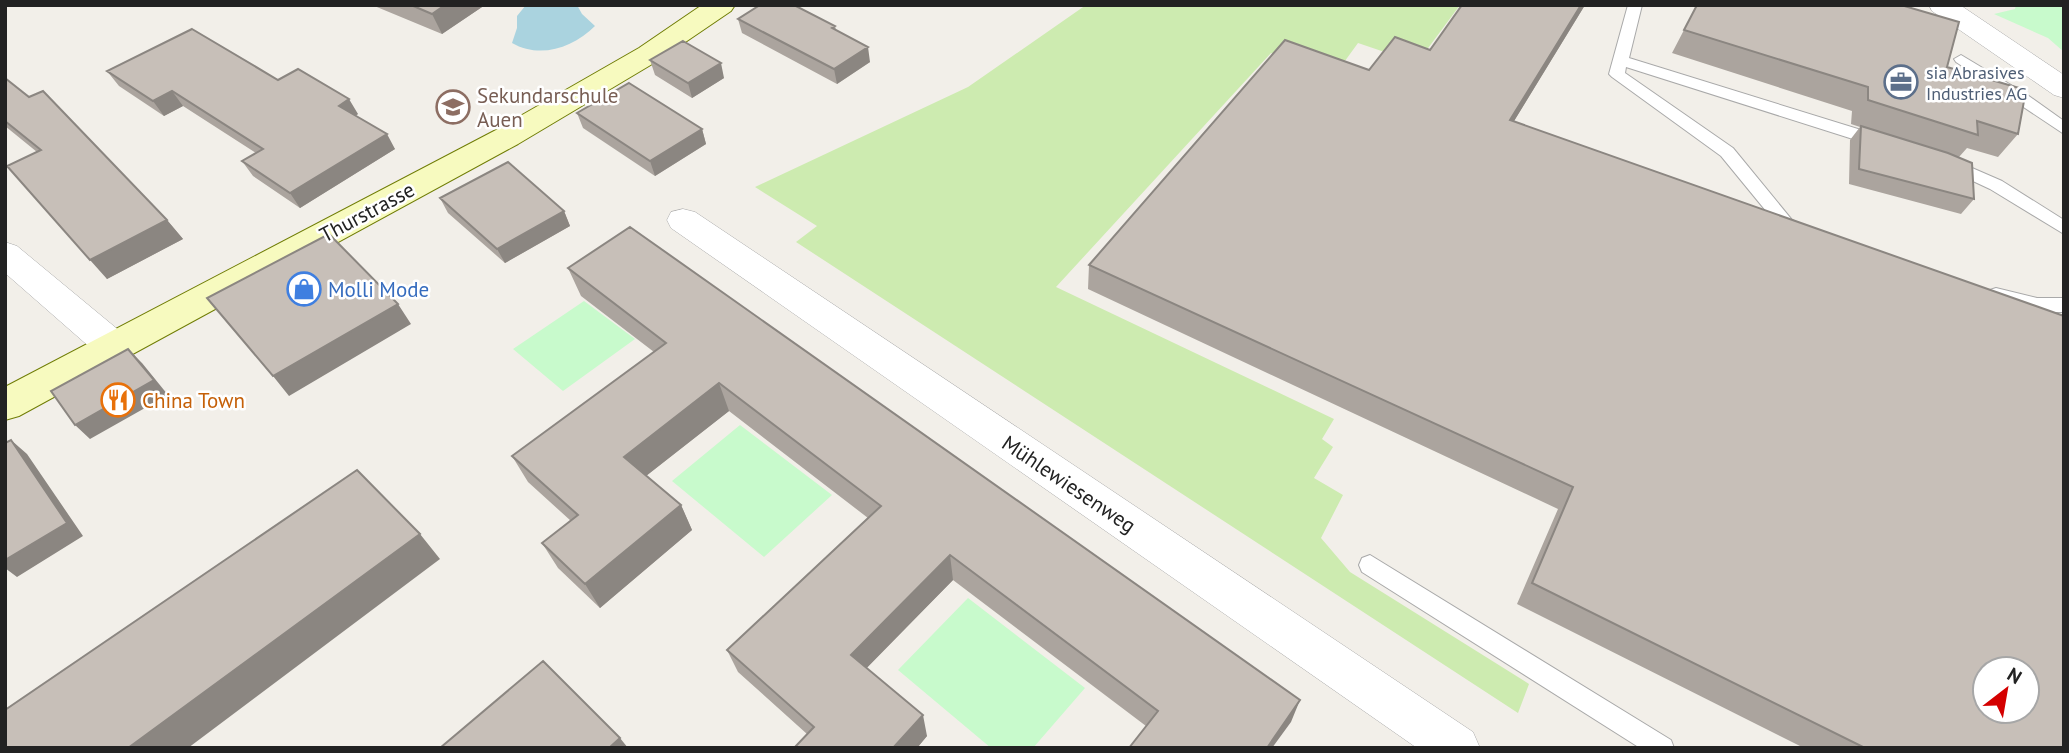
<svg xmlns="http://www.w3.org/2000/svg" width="2069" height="753" font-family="'PT Sans',sans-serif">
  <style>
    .grass { fill: #cdebb0 }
    .park { fill: #c8facc }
    .water { fill: #aad3df }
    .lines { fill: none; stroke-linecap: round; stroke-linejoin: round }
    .lane-casing { stroke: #a9a9a9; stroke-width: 2 }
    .street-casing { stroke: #a9a9a9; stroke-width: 1 }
    .secondary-casing { stroke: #707d05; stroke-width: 2 }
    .lane { fill: #fff; fill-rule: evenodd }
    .street { fill: #fff; fill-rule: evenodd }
    .secondary { fill: #f7fabf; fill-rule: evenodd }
    .wall { fill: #aba49e }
    .shaded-wall { fill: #8b8681 }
    .building { fill: #c7bfb8; stroke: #8b8681; stroke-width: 2; fill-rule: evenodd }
    .labels { text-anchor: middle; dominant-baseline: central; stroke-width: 5; stroke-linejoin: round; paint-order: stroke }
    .far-service-label { font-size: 18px; fill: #4e5e75; stroke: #fff; text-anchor: start }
    .education-label { font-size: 21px; fill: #785e54; stroke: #fff; text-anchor: start }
    .street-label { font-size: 21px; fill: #222; stroke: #fff }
    .shop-label { font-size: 21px; fill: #366cbe; stroke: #fff; text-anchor: start }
    .food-label { font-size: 21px; fill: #c56008; stroke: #fff; text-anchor: start }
  </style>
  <rect width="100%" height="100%" fill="#f2efe9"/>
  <path class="grass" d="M 1086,5 L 1460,5 L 1417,63 L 1358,43 L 1334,76 L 1271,53 L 1056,287 L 1334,419 L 1322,439 L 1333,447 L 1314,478 L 1343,495 L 1321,538 L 1350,572 L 1529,684 L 1518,713 L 796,242 L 817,226 L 755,187 L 968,87 Z"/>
  <path class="park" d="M 2016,5 L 2064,5 L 2064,52 L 2048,38 L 1994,14 L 2015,9 Z
    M 584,301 L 635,339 L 563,391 L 513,349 Z
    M 740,425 L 832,495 L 764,557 L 672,481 Z
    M 968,598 L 1085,688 L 1033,748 L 991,748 L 898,670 Z"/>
  <path class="water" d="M 526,5 L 577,5 L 582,14 L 595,26 C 573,48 540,59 512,43 L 517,28 L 517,16 Z"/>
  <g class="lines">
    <defs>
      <path id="lane" d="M 1628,5 L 1642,5 L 1629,58 L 1887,138 L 1889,142 L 1887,146 L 1875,146 L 1626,67 L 1625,73 L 1733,148 L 1792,220 L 1805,226 L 1808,230 L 1799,236 L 1780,228 L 1721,156 L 1612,77 L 1609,74 Z
        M 1961,55 L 2026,94 L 2064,121 L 2064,134 L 1956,62 L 1954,59 Z
        M 1949,158 L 2002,181 L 2064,220 L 2064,234 L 1990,189 L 1943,167 L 1941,163 L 1943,159 Z
        M 1996,288 L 2037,298 L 2064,298 L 2064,312 L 2037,312 L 1990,300 L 1987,295 L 1990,290 Z
        M 1370,555 L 1671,740 L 1674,748 L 1640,748 L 1362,572 L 1359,565 L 1362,558 Z"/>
      <path id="street" d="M 1929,5 L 1960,5 L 2064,75 L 2064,98 L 2054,95 L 1932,11 Z
        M 683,209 L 695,212 L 1473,732 L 1480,748 L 1417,748 L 671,228 L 667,220 L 671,212 Z
        M 5,242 L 17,246 L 127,337 L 132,347 L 127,357 L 114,361 L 101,357 L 5,273 Z"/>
      <path id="secondary" d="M 702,5 L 735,5 L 731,11 L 659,60 L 518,144 L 19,416 L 5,420 L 5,387 L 496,130 L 639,48 Z"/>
    </defs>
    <use href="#lane" class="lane-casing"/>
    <use href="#street" class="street-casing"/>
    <use href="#secondary" class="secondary-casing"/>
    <use href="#lane" class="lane"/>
    <use href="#street" class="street"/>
    <use href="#secondary" class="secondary"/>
  </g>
  <path class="wall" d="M 372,5 L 485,5 L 442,34 Z
    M 1585,5 L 1514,121 L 2064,748 L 1804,748 L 1517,604 L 1558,509 L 1088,289 L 1089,265 L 1369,70 Z
    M 1697,5 L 1947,67 L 2018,134 L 1998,157 L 1967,148 L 1959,157 L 1974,199 L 1961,214 L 1849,184 L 1850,140 L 1860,127 L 1851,124 L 1852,111 L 1672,53 Z
    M 738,19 L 835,26 L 836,30 L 870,62 L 837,84 L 742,33 Z
    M 650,60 L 724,78 L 692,98 L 655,75 Z
    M 107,71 L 278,80 L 358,114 L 355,116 L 395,149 L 300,208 L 253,176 L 242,161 L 256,153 L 183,106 L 164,116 L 119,86 Z
    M 5,78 L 167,220 L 183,239 L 107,279 L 37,152 L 5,126 Z
    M 577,113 L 702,129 L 706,144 L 655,176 L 583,128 Z
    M 440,198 L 564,211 L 570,226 L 505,263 L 448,213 Z
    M 568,268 L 1291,722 L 1146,726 L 953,580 L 866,668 L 927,736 L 917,748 L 794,748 L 807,734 L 738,672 L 727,650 L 868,518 L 729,411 L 646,476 L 681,505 L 692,530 L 600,608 L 558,568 L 542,543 L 571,521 L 528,482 L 512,456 L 654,352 L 581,296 Z"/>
  <path class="shaded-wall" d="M 445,5 L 485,5 L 442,34 L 432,14 Z
    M 1581,5 L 1585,5 L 1500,144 L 1510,120 Z
    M 868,47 L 870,62 L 837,84 L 834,69 Z
    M 721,63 L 724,78 L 692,98 L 688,83 Z
    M 172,91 L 183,106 L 164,116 L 153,101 Z
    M 349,99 L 358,114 L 347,121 L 339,106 Z
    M 702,129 L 706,144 L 655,176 L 650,161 Z
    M 387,134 L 395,149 L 300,208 L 290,193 Z
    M 564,211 L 570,226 L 505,263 L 497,249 Z
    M 167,220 L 183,239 L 107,279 L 90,260 Z
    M 398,304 L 411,324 L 289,396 L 273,376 Z
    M 128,349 L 142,363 L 168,395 L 90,439 L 75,425 Z
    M 719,383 L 729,411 L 637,483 L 624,457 Z
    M 11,440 L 27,454 L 83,536 L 17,577 L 5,568 Z
    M 681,505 L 692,530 L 600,608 L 585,584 Z
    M 420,534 L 440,559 L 188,748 L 128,748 Z
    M 950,555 L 953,580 L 857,678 L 851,655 Z
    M 1300,700 L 1291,722 L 1272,748 L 1267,748 Z
    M 923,715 L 927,736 L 917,748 L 893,748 Z
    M 620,738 L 628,748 L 609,748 Z"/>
  <path class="building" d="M 411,5 L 445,5 L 432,14 Z
    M 760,5 L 794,5 L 835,26 L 832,28 L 868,47 L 834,69 L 738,19 Z
    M 1462,5 L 1581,5 L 1510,120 L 2064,316 L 2064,748 L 1865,748 L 1532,583 L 1573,487 L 1089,265 L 1285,40 L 1369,70 L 1395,37 L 1430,50 ZM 1985,669 L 2027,669 L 2027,711 L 1985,711 Z
    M 1697,5 L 1901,5 L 1959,22 L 1947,67 L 2026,90 L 2018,134 L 1977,121 L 1978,135 L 1868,100 L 1868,87 L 1684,30 Z
    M 192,29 L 278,80 L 298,69 L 349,99 L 339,106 L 387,134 L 290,193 L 242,161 L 263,149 L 172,91 L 153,101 L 107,71 Z
    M 683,41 L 721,63 L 688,83 L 650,60 Z
    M 5,78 L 29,97 L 43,91 L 167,220 L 90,260 L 7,166 L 41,150 L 5,121 Z
    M 629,83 L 702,129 L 650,161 L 577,113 Z
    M 1861,126 L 1948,153 L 1972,163 L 1974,199 L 1859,169 Z
    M 508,162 L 564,211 L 497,249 L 440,198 Z
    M 630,227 L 1300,700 L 1267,748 L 1129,748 L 1158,711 L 950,555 L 851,655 L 923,715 L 893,748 L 794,748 L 814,727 L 727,650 L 881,506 L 719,383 L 624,457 L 681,505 L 585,584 L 542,543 L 578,515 L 512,456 L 666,343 L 568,268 Z
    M 329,234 L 398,304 L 273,376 L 207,298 Z
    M 128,349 L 154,380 L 75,425 L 51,391 Z
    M 11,440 L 67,523 L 5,560 L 5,443 Z
    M 357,470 L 420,534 L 128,748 L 5,748 L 5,710 Z
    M 543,661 L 620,738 L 609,748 L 440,748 Z"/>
  <defs>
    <symbol id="office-ring" viewBox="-11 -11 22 22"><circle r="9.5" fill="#fff" stroke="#5c6f8a" stroke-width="1.5"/><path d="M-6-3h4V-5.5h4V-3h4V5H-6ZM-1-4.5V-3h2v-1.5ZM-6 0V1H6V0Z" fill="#5c6f8a"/></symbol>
    <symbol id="school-ring" viewBox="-11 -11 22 22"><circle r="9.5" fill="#fff" stroke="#8d6e63" stroke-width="1.5"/><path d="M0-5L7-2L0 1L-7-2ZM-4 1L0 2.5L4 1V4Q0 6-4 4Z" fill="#8d6e63"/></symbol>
    <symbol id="shop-ring" viewBox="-11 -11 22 22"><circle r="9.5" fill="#fff" stroke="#3f7fe0" stroke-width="1.5"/><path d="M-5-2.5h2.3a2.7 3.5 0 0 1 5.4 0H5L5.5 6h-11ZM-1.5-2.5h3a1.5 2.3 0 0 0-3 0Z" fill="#3f7fe0"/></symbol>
    <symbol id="restaurant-ring" viewBox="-11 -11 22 22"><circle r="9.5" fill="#fff" stroke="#e8710a" stroke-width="1.5"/><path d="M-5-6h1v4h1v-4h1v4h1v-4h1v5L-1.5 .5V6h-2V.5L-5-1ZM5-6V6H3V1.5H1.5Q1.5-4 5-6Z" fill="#e8710a"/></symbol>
  </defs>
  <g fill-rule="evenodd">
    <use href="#office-ring" x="1882" y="63" width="38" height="38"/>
    <use href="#school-ring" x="434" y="88" width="38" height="38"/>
    <use href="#shop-ring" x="285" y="270" width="38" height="38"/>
    <use href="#restaurant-ring" x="99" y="381" width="38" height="38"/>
  </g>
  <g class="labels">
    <g class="far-service-label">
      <text x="1926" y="72">sia Abrasives<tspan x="1926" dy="21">Industries AG</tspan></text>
    </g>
    <g class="education-label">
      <text x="477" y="95">Sekundarschule<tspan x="477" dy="24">Auen</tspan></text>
    </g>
    <g class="street-label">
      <text transform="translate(367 212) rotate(-28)">Thurstrasse</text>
      <text transform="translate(1069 484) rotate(34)">Mühlewiesenweg</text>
    </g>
    <g class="shop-label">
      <text x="328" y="289">Molli Mode</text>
    </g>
    <g class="food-label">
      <text x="142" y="400">China Town</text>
    </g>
  </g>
  <rect width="2069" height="753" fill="none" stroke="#222222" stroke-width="14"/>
  <g transform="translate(2006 690) rotate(31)"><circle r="33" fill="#ffffff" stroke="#a7a7a7" stroke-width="2"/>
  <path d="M0-5L12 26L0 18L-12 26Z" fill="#d40000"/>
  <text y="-10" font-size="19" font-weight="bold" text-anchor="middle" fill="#222222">N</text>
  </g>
</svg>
